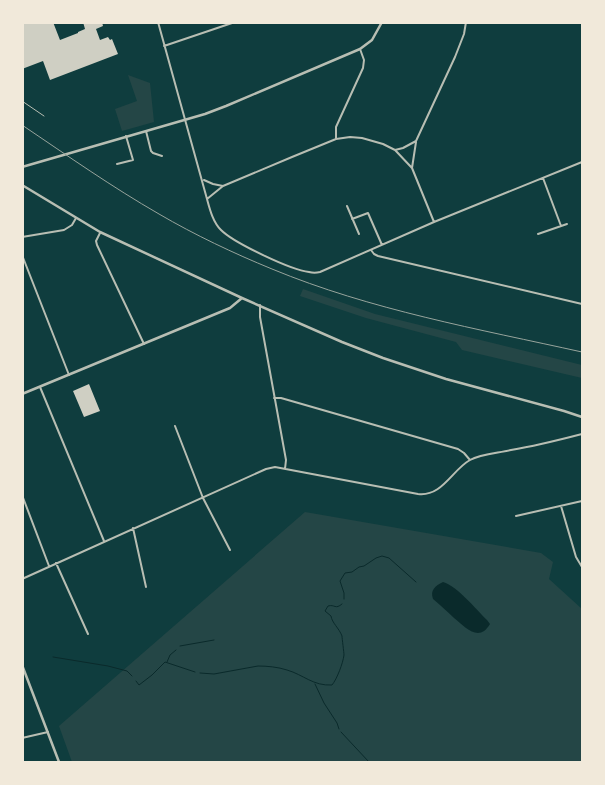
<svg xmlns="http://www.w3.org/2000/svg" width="605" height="785" font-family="'Source Sans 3',sans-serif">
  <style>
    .green { fill: #244646 }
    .water { fill: #0a2a2b }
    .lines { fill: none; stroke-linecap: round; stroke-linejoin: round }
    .stream { stroke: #0a2a2b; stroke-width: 1 }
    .building { fill: #cfcfc3 }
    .service { stroke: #b8beb3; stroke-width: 1 }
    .minor { stroke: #b8beb3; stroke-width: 2 }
    .tertiary { stroke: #b8beb3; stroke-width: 2.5 }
    .tram { stroke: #97a49c; stroke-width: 1 }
  </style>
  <rect width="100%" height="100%" fill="#0f3d3e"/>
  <path class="green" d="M 128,75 L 150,83 L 154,122 L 122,131 L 115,109 L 137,101 Z
    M 303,289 L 375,314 L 582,365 L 582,378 L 462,350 L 456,342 L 366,318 L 300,296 Z
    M 305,512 L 541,553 L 553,562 L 549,579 L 582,609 L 582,762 L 72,762 L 59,726 Z"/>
  <path class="water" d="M 443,582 C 458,587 475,608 487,620 L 490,624 C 479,643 465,627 454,618 C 447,611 440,605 433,599 C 430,590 435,586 443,582 Z"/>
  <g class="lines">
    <path class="stream" d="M 344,599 L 344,593 L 340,581 L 345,573 L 352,572 L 359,567 L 364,566 L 376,558 L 382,556 L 389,558 L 416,582
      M 180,646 L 214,640
      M 53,657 L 108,666 L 127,671 L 132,676
      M 167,662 L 170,655 L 176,650
      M 200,673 L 214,674 L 258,666 C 267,666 278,667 287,670 C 304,675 313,686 332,685 C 337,679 343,663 344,655 C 344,653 342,638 342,636 C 339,628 332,623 331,616 L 325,611 L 328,606 C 335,604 335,610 342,604
      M 136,681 L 139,685 L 152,675 L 165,662 L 195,672
      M 315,684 L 324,703 L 337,723 L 339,729
      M 341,732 L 369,762"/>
  </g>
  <path class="building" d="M 22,22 L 53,22 L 60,40 L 78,33 L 78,32 L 85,29 L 83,22 L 102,22 L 103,26 L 96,29 L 100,40 L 108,37 L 110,40 L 112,39 L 118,54 L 50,80 L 43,61 L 22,69 Z
    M 89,384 L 100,411 L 84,417 L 73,391 Z"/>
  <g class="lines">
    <path class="service" d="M 22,101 L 44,116"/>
    <path class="minor" d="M 158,22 L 207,199 C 210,210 213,222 221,230 C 234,243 291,270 309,272 C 313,273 316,273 320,272 L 434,222 L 582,162
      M 164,46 L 235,22
      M 146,131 L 151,151 L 153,153 L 162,156
      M 336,139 L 336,127 L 363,68 L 364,60 L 360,49
      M 416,142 L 412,168 L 434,222
      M 395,150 L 403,148 L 416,141 L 455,57 L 464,34 L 466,22
      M 117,164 L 133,160 L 126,136
      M 543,178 L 561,226
      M 204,180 L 213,184 L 223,186
      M 207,199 L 223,186 L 292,157 L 336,139 L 350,137 L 362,138 L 383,144 L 395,150 L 412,168
      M 347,206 L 359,234
      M 352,219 L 368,213 L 382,245
      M 100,233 L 96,241 L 97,245 L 144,344
      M 538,234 L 567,224
      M 22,237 L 64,230 L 72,225 L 76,218
      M 371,250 L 374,254 L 378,256 L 582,304
      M 22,255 L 69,375
      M 260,305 L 260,317 L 286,460 L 285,469
      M 40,387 L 104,541
      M 274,398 L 281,398 L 458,449 L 464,453 L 470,460
      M 175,426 L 203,498 L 230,550
      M 22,495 L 49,566
      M 561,506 L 576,557 L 582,567
      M 516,516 L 582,501
      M 133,528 L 146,587
      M 56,563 L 88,634
      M 22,579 L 266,469 L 275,467 L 418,494 C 442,497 452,470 470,460 C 481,454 499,453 511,450 C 535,446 559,440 582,434
      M 22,738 L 48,732"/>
    <path class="tertiary" d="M 22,167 L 205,114 L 226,106 L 360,49 L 372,40 L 382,22
      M 22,185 L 100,232 L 242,298 L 342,342 L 383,358 L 446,379 L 564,411 L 582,417
      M 22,394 L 230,308 L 242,298
      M 22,665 L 59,762"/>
    <path class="tram" d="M 22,125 C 68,156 112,187 159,214 C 195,235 233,253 272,269 C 371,310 478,329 582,352"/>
  </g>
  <rect width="605" height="785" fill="none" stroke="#f1e9da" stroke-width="48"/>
</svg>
